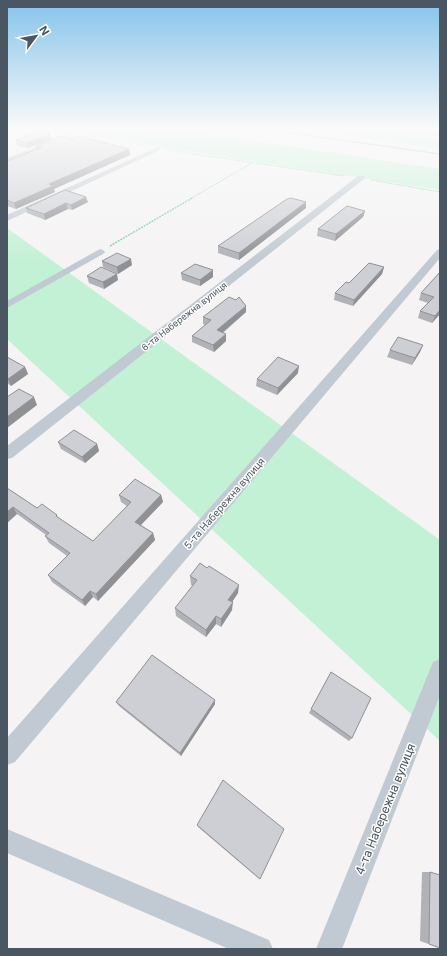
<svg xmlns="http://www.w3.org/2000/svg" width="447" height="956" font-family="Inter,sans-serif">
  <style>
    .green { fill: #c3f1d5 }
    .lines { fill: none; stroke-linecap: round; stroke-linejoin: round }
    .path-far1 { stroke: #7ad0a6; stroke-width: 1; stroke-dasharray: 1.5 1; stroke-linecap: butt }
    .path { stroke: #7ad0a6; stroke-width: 1.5; stroke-dasharray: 2 1; stroke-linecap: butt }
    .minor { fill: #c1cad2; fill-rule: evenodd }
    .rail { stroke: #b5b8bd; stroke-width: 1.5 }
    .wall { fill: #b0b2b7 }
    .shaded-wall { fill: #909195 }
    .building { fill: #cdcfd5; stroke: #909195 }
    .labels { text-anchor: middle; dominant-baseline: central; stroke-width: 3; stroke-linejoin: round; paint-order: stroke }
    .far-street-label { font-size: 9px; fill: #4a5661; stroke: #fff }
    .street-label { font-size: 10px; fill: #4a5661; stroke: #fff }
    .near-street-label { font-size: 12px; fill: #4a5661; stroke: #fff }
  </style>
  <rect width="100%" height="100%" fill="#f5f3f3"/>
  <path class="green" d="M 39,129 L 174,129 L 440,169 L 440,190 L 160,147 L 101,135 L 73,134 Z
    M 302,129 L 440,129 L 440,149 Z
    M 7,228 L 440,540 L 440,741 L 7,339 Z"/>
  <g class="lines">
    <path class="path-far1" d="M 31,129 L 50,132
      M 81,136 L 99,136 L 143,145
      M 167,150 L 344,176
      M 371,180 L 440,192
      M 190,199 L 252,163"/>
    <path class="path" d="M 110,246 L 192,198"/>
    <path class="minor" d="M 71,133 L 73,134 L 73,136 L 7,162 L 7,158 Z
      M 158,147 L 160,148 L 160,150 L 7,221 L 7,215 Z
      M 358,176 L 364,176 L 365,178 L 12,458 L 7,459 L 7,446 Z
      M 100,249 L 103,250 L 105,252 L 103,254 L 7,308 L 7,301 Z
      M 440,249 L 440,258 L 15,762 L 7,765 L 7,738 L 437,250 Z
      M 440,659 L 440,695 L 342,949 L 316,949 L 433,662 Z
      M 7,829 L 269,940 L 273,949 L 229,949 L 7,853 Z"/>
    <path class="rail" d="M 263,129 L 440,154"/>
  </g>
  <path class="wall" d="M 52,139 L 27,148 L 17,146 L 16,140 Z
    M 71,139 L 129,149 L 130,155 L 54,189 L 55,192 L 16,209 L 7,206 L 7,161 L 37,149 L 36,146 Z
    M 65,190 L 88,202 L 72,210 L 68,209 L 45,220 L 27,213 L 26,208 Z
    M 306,208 L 239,260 L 218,253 L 218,246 Z
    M 365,211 L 363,217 L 335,241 L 317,236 L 318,229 Z
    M 102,261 L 132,265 L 118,274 L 103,267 Z
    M 384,267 L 382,274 L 353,306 L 334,300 L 335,293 L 349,283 Z
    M 440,272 L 440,314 L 432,323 L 418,318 L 420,311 L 428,303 L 419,300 L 421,293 Z
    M 181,273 L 213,277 L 200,286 L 182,280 Z
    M 87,276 L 118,280 L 104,289 L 89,283 Z
    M 246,312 L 223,333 L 226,341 L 214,352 L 192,342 L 192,336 L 205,325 L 203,324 L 203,317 Z
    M 423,345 L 420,352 L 412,365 L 387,357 L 390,350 Z
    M 7,357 L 25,367 L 28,374 L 11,386 L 7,383 Z
    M 298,373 L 277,395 L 256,386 L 257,379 Z
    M 58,442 L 97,444 L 99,451 L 85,463 L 61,449 Z
    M 7,488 L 37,508 L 57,515 L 58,518 L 93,541 L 127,506 L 121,502 L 119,495 L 161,495 L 163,502 L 141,525 L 153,533 L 155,540 L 98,601 L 93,597 L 85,606 L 52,582 L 48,575 L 67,556 L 49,543 L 45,536 L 46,535 L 17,514 L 7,523 Z
    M 190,576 L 238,593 L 232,602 L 232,610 L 221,627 L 216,624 L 206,637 L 176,616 L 175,608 L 193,586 L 191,585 Z
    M 331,672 L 352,738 L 349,741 L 309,713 Z
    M 116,702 L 215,704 L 181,756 L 119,706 Z
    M 197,825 L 260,879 L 258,878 L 198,827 Z
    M 422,872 L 430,872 L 440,875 L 440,948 L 420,941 Z"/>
  <path class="shaded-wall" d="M 50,134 L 52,139 L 27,148 L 26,143 Z
    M 129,149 L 130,155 L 54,189 L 55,192 L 16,209 L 14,203 L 49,184 Z
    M 86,197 L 88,202 L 72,210 L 71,205 Z
    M 306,202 L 306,208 L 239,260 L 239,253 Z
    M 66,203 L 68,209 L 45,220 L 44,214 Z
    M 365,211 L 363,217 L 335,241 L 336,234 Z
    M 131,259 L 132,265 L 118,274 L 117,267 Z
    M 384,267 L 382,274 L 353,306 L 354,300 Z
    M 213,270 L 213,277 L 200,286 L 200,280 Z
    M 117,274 L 118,280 L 104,289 L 103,282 Z
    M 246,306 L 246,312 L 217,337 L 217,330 Z
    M 440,310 L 440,314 L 432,323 L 435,316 Z
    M 226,334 L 226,341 L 214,352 L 213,345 Z
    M 423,345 L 420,352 L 412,365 L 415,358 Z
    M 299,366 L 298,373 L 277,395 L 278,388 Z
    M 25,367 L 28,374 L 11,386 L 8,379 Z
    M 34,397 L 37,405 L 7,428 L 7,417 Z
    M 97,444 L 99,451 L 85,463 L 82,457 Z
    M 161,495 L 163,502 L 137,529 L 135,522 Z
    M 13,507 L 17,514 L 7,523 L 7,512 Z
    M 153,533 L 155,540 L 98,601 L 96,594 Z
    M 239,585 L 238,593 L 228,608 L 228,600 Z
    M 90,591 L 93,597 L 85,606 L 82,600 Z
    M 233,602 L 232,610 L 221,627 L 221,619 Z
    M 216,616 L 216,624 L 206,637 L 206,630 Z
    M 215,700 L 215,704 L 181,756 L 180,753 Z"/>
  <path class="building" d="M 40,131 L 50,134 L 26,143 L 16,140 Z
    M 61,136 L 71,139 L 79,136 L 129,149 L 49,184 L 53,186 L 14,203 L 7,200 L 7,161 L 42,147 L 36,146 Z
    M 65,190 L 86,197 L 71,205 L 66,203 L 44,214 L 26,208 Z
    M 291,198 L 306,202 L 239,253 L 218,246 L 287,199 Z
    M 347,206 L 365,211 L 336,234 L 318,229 Z
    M 117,253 L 131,259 L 117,267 L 102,261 Z
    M 369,263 L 384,267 L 354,300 L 335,293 L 346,282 L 349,283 Z
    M 195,264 L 213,270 L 200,280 L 181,273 Z
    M 101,267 L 117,274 L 103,282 L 87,276 Z
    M 440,272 L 440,310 L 435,316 L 420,311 L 434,297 L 421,293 Z
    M 229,297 L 236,300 L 239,297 L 246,306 L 217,330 L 226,334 L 213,345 L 192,336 L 211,320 L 203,317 Z
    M 398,337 L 423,345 L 415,358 L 390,350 Z
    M 7,357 L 25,367 L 8,379 L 7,378 Z
    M 278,357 L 299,366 L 278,388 L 257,379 Z
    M 19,389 L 34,397 L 7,417 L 7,397 Z
    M 74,430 L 97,444 L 82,457 L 58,442 Z
    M 135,479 L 161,495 L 135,522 L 153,533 L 96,594 L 90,591 L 82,600 L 48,575 L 70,553 L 45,536 L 49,533 L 13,507 L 7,512 L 7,488 L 37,508 L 42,504 L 57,515 L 56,516 L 93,541 L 131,502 L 119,495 Z
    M 200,563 L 207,568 L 209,566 L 239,585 L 228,600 L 233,602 L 221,619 L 216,616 L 206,630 L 175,608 L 197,580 L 190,576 Z
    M 152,655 L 215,700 L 180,753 L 116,702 Z
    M 331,672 L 371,698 L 352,738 L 311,709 Z
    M 223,780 L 284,829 L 260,879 L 197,825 Z
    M 430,872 L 440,875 L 440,948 L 429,944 Z"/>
  <linearGradient id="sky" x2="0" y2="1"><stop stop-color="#85c3ea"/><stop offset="0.49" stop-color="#fafafa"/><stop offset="1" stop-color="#fafafa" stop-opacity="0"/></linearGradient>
  <rect width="447" height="263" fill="url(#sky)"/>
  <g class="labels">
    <g class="far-street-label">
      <text transform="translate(184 316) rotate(-38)">6-та Набережна вулиця</text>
    </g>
    <g class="street-label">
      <text transform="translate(224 503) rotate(-49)">5-та Набережна вулиця</text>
    </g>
    <g class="near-street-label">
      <text transform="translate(385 809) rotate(-68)">4-та Набережна вулиця</text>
    </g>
  </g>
  <rect width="447" height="956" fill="none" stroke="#4a5661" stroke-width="16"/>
  <g transform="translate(36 36) rotate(58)" stroke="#ffffff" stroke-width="3" paint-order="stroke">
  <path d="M0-3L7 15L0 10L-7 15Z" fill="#4a5661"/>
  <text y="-6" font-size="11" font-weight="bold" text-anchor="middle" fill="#4a5661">N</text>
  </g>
</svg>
